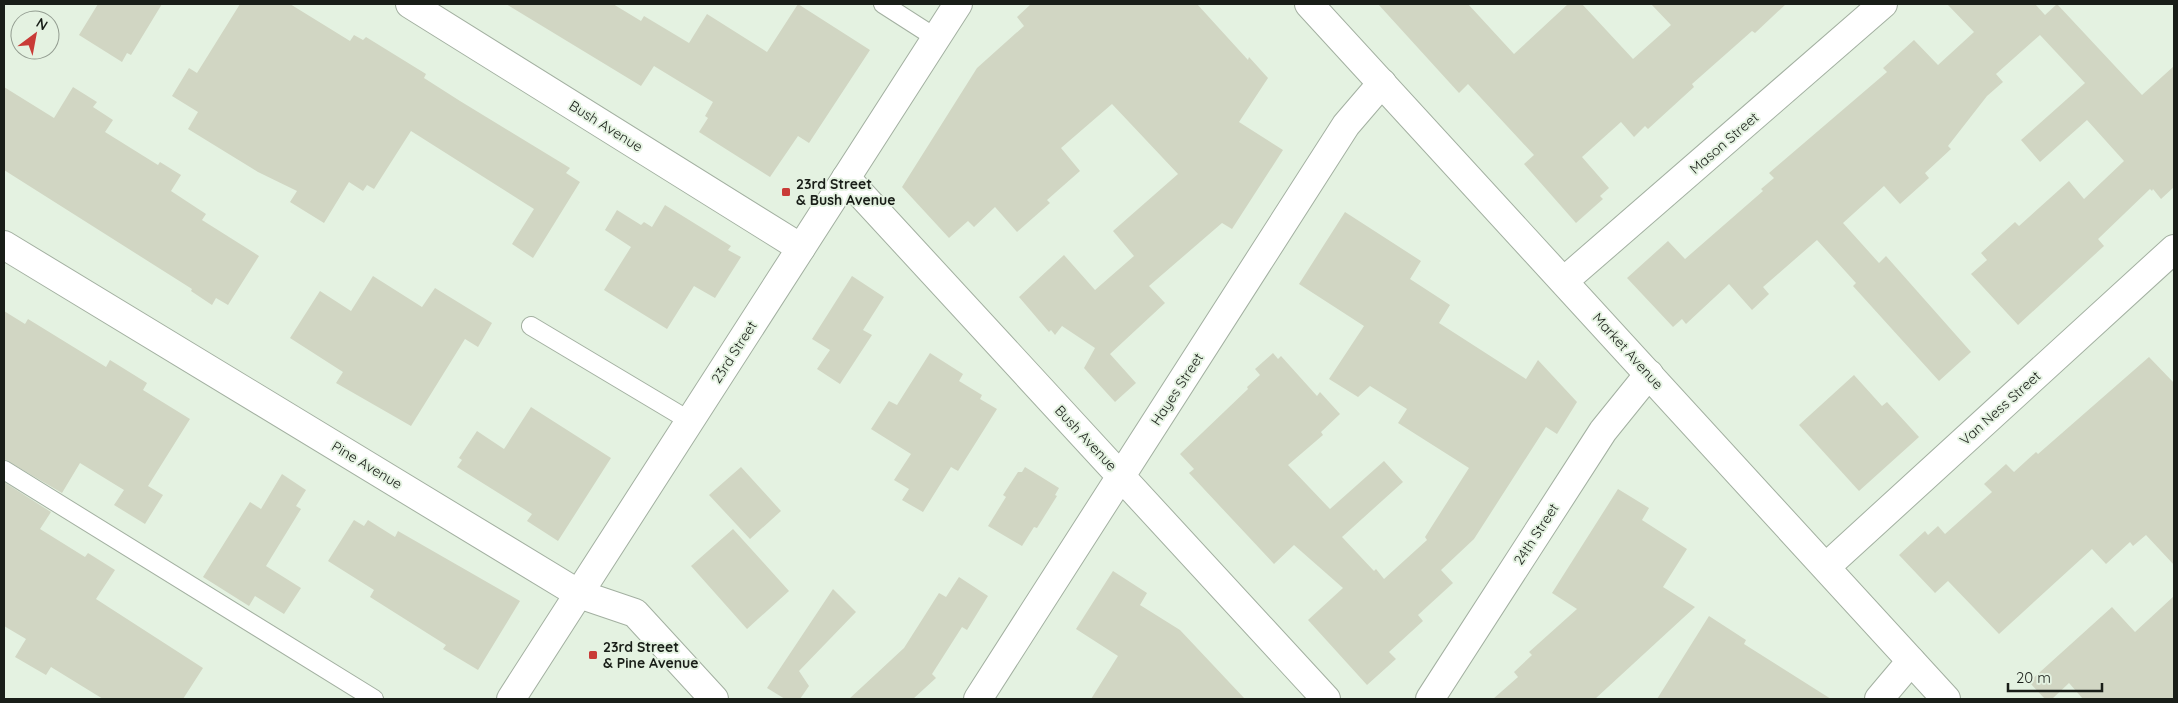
<svg xmlns="http://www.w3.org/2000/svg" width="2178" height="703" font-family="Quicksand,sans-serif">
  <style>
    .building { fill: #d1d6c3 }
    .lines { fill: none; stroke-linecap: round; stroke-linejoin: round }
    .service-casing { stroke: #a3b0a1; stroke-width: 20 }
    .minor-casing { stroke: #a3b0a1; stroke-width: 30 }
    .tertiary-casing { stroke: #a3b0a1; stroke-width: 30 }
    .secondary-casing { stroke: #a3b0a1; stroke-width: 30 }
    .service { stroke: #fff; stroke-width: 18 }
    .minor { stroke: #fff; stroke-width: 28 }
    .tertiary { stroke: #fff; stroke-width: 28 }
    .secondary { stroke: #fff; stroke-width: 28 }
    .poi-dot { fill: #c93b37; stroke: #e4f2e1; stroke-width: 2 }
    .labels { text-anchor: middle; dominant-baseline: central; stroke-width: 4; stroke-linejoin: round; paint-order: stroke }
    .street-label { font-size: 14px; fill: #191e18; stroke: #e4f2e1 }
    .poi-label { font-size: 14px; font-weight: bold; fill: #191e18; stroke: #e4f2e1; text-anchor: start }
  </style>
  <rect width="100%" height="100%" fill="#e4f2e1"/>
  <path class="building" d="M 98,4 L 162,4 L 131,55 L 127,53 L 122,62 L 79,35 Z
    M 240,4 L 290,4 L 350,41 L 354,35 L 363,40 L 366,37 L 426,74 L 424,78 L 460,101 L 570,168 L 566,173 L 580,182 L 533,258 L 512,244 L 534,209 L 411,131 L 374,189 L 367,185 L 363,191 L 349,182 L 324,223 L 290,202 L 297,191 L 258,172 L 188,129 L 198,112 L 172,96 L 189,68 L 197,73 Z
    M 506,4 L 613,4 L 641,21 L 644,16 L 689,43 L 707,14 L 767,52 L 798,4 L 870,50 L 809,143 L 798,136 L 770,177 L 699,132 L 708,118 L 705,116 L 713,102 L 654,66 L 641,86 Z
    M 1031,4 L 1197,4 L 1248,60 L 1249,57 L 1268,78 L 1239,122 L 1283,150 L 1232,229 L 1222,223 L 1149,286 L 1165,303 L 1110,354 L 1136,383 L 1115,402 L 1084,368 L 1095,348 L 1062,326 L 1055,335 L 1051,330 L 1049,332 L 1019,297 L 1064,255 L 1095,290 L 1134,256 L 1113,231 L 1178,174 L 1112,104 L 1061,148 L 1080,171 L 1047,200 L 1050,203 L 1017,232 L 995,207 L 974,227 L 968,221 L 949,238 L 902,187 L 977,68 L 1024,26 L 1017,17 Z
    M 1378,4 L 1468,4 L 1514,54 L 1568,4 L 1582,4 L 1633,59 L 1671,25 L 1651,4 L 1786,4 L 1755,33 L 1752,31 L 1692,84 L 1694,87 L 1648,129 L 1645,126 L 1634,137 L 1621,122 L 1582,157 L 1609,188 L 1600,196 L 1603,199 L 1576,223 L 1524,164 L 1534,155 L 1468,84 L 1459,93 Z
    M 1947,4 L 2035,4 L 2045,15 L 2057,4 L 2142,95 L 2174,66 L 2174,187 L 2161,199 L 2153,189 L 2152,191 L 2150,189 L 2098,239 L 2104,246 L 2018,325 L 1971,274 L 1987,260 L 1981,253 L 2015,222 L 2019,226 L 2069,181 L 2084,199 L 2124,161 L 2087,120 L 2040,162 L 2021,140 L 2085,83 L 2040,35 L 1996,74 L 2003,82 L 1987,96 L 1948,146 L 1951,149 L 1925,173 L 1929,178 L 1900,204 L 1884,186 L 1843,223 L 1879,263 L 1886,256 L 1971,352 L 1939,381 L 1853,286 L 1856,283 L 1817,240 L 1763,287 L 1769,294 L 1752,310 L 1729,284 L 1686,324 L 1682,319 L 1673,327 L 1627,278 L 1668,241 L 1685,259 L 1763,191 L 1761,189 L 1774,178 L 1769,173 L 1887,72 L 1883,68 L 1914,40 L 1938,65 L 1974,32 Z
    M 4,87 L 54,118 L 73,87 L 97,102 L 93,107 L 113,120 L 105,132 L 158,165 L 160,162 L 181,175 L 171,191 L 206,214 L 202,220 L 259,256 L 228,305 L 216,298 L 212,305 L 191,291 L 192,289 L 4,170 Z
    M 665,205 L 731,246 L 728,250 L 741,257 L 715,298 L 694,286 L 667,329 L 604,290 L 631,247 L 605,230 L 617,210 L 641,225 L 644,222 L 652,227 Z
    M 1345,212 L 1421,261 L 1410,279 L 1450,305 L 1439,323 L 1526,379 L 1538,360 L 1577,402 L 1557,434 L 1546,427 L 1474,539 L 1441,570 L 1453,583 L 1418,615 L 1423,621 L 1389,652 L 1396,659 L 1367,685 L 1308,620 L 1343,588 L 1294,545 L 1274,564 L 1189,473 L 1194,469 L 1180,454 L 1248,389 L 1247,387 L 1260,375 L 1255,369 L 1273,353 L 1278,359 L 1281,356 L 1317,396 L 1320,392 L 1340,414 L 1321,432 L 1323,435 L 1288,465 L 1330,509 L 1384,461 L 1403,482 L 1342,537 L 1374,571 L 1376,569 L 1384,579 L 1427,540 L 1425,537 L 1469,468 L 1398,423 L 1407,409 L 1370,386 L 1358,397 L 1329,379 L 1364,326 L 1299,284 Z
    M 373,276 L 422,307 L 435,288 L 492,323 L 478,347 L 465,339 L 411,426 L 336,383 L 343,372 L 290,338 L 320,291 L 351,311 Z
    M 852,276 L 884,297 L 863,330 L 872,335 L 840,384 L 817,369 L 830,350 L 812,339 Z
    M 4,311 L 25,324 L 28,319 L 106,367 L 110,360 L 147,383 L 143,390 L 190,419 L 148,486 L 163,495 L 145,524 L 114,505 L 124,490 L 80,463 L 62,493 L 4,459 Z
    M 930,353 L 963,374 L 959,381 L 982,395 L 980,399 L 997,409 L 958,471 L 951,467 L 923,512 L 902,500 L 909,489 L 894,480 L 911,454 L 871,429 L 889,401 L 897,405 Z
    M 2149,357 L 2174,383 L 2174,565 L 2146,535 L 2133,546 L 2130,542 L 2106,564 L 2092,549 L 1999,634 L 1948,581 L 1935,593 L 1899,555 L 1925,531 L 1928,535 L 1938,526 L 1945,534 L 1992,492 L 1984,484 L 2006,464 L 2014,472 L 2036,452 L 2038,454 Z
    M 1854,375 L 1882,406 L 1887,402 L 1919,437 L 1859,491 L 1799,425 Z
    M 531,407 L 611,458 L 558,541 L 527,521 L 532,514 L 457,467 L 462,460 L 459,458 L 477,431 L 504,449 Z
    M 741,467 L 781,511 L 750,539 L 709,495 Z
    M 1025,467 L 1059,488 L 1055,495 L 1057,496 L 1037,528 L 1034,527 L 1022,546 L 988,526 L 1006,497 L 1003,495 L 1018,472 L 1022,472 Z
    M 282,474 L 306,490 L 296,506 L 301,509 L 266,566 L 301,588 L 284,614 L 255,596 L 249,606 L 203,577 L 250,502 L 261,509 Z
    M 4,482 L 51,512 L 40,529 L 85,557 L 88,553 L 115,570 L 96,599 L 203,668 L 183,699 L 103,699 L 51,667 L 46,675 L 15,657 L 26,639 L 4,626 Z
    M 1618,489 L 1649,508 L 1642,520 L 1687,549 L 1663,587 L 1695,607 L 1595,699 L 1493,699 L 1518,677 L 1514,672 L 1532,655 L 1529,652 L 1577,609 L 1552,593 Z
    M 354,520 L 364,526 L 368,520 L 395,537 L 398,531 L 520,601 L 478,670 L 443,649 L 446,645 L 370,597 L 374,590 L 328,561 Z
    M 733,529 L 789,591 L 747,629 L 691,566 Z
    M 1113,571 L 1147,593 L 1140,605 L 1180,630 L 1245,699 L 1091,699 L 1118,656 L 1076,629 Z
    M 959,577 L 988,596 L 967,630 L 962,627 L 932,674 L 936,678 L 913,699 L 849,699 L 904,648 L 939,593 L 946,597 Z
    M 833,589 L 856,612 L 799,671 L 809,686 L 800,699 L 785,699 L 767,688 Z
    M 2174,596 L 2174,699 L 2083,699 L 2069,683 L 2052,699 L 2045,699 L 2029,682 L 2112,607 L 2135,632 Z
    M 1709,616 L 1746,640 L 1744,644 L 1831,699 L 1657,699 Z"/>
  <g class="lines">
    <defs>
      <path id="service" d="M 883,4 L 936,38
        M 531,326 L 690,421
        M 4,470 L 374,699"/>
      <path id="minor" d="M 410,4 L 801,248
        M 846,178 L 1326,699
        M 4,245 L 579,594 L 635,613 L 714,699
        M 1564,281 L 1883,4
        M 1826,567 L 2174,249
        M 978,699 L 1346,125 L 1382,83
        M 1430,699 L 1603,431 L 1649,374
        M 1879,699 L 1911,661"/>
      <path id="tertiary" d="M 1309,4 L 1946,699"/>
      <path id="secondary" d="M 511,699 L 958,4"/>
    </defs>
    <use href="#service" class="service-casing"/>
    <use href="#minor" class="minor-casing"/>
    <use href="#tertiary" class="tertiary-casing"/>
    <use href="#secondary" class="secondary-casing"/>
    <use href="#service" class="service"/>
    <use href="#minor" class="minor"/>
    <use href="#tertiary" class="tertiary"/>
    <use href="#secondary" class="secondary"/>
  </g>
  <g class="poi-dot">
    <rect x="781" y="187" width="10" height="10" rx="2.5"/>
    <rect x="588" y="650" width="10" height="10" rx="2.5"/>
  </g>
  <g class="labels">
    <g class="street-label">
      <text transform="translate(606 126) rotate(32)">Bush Avenue</text>
      <text transform="translate(1724 143) rotate(-41)">Mason Street</text>
      <text transform="translate(1628 351) rotate(48)">Market Avenue</text>
      <text transform="translate(734 352) rotate(-57)">23rd Street</text>
      <text transform="translate(1177 389) rotate(-57)">Hayes Street</text>
      <text transform="translate(2000 408) rotate(-42)">Van Ness Street</text>
      <text transform="translate(1086 438) rotate(47)">Bush Avenue</text>
      <text transform="translate(367 465) rotate(31)">Pine Avenue</text>
      <text transform="translate(1536 534) rotate(-57)">24th Street</text>
    </g>
    <g class="poi-label">
      <text x="796" y="184">23rd Street<tspan x="796" dy="16">&amp; Bush Avenue</tspan></text>
      <text x="603" y="647">23rd Street<tspan x="603" dy="16">&amp; Pine Avenue</tspan></text>
    </g>
  </g>
  <rect width="2178" height="703" fill="none" stroke="#191e18" stroke-width="10"/>
  <g transform="translate(35 35) rotate(32)"><circle r="24" fill="#e4f2e1" stroke="#939d91"/>
  <path d="M0-4L9 19L0 12L-9 19Z" fill="#c93b37"/>
  <text y="-8" font-size="14" font-weight="bold" text-anchor="middle" fill="#191e18">N</text>
  </g>
  <path d="M2008 683v8h94v-8" fill="none" stroke="#191e18" stroke-width="2.5"/>
  <text x="2016" y="683" font-size="15" fill="#191e18" stroke="#e4f2e1" stroke-width="4" paint-order="stroke">20 m</text>
</svg>
